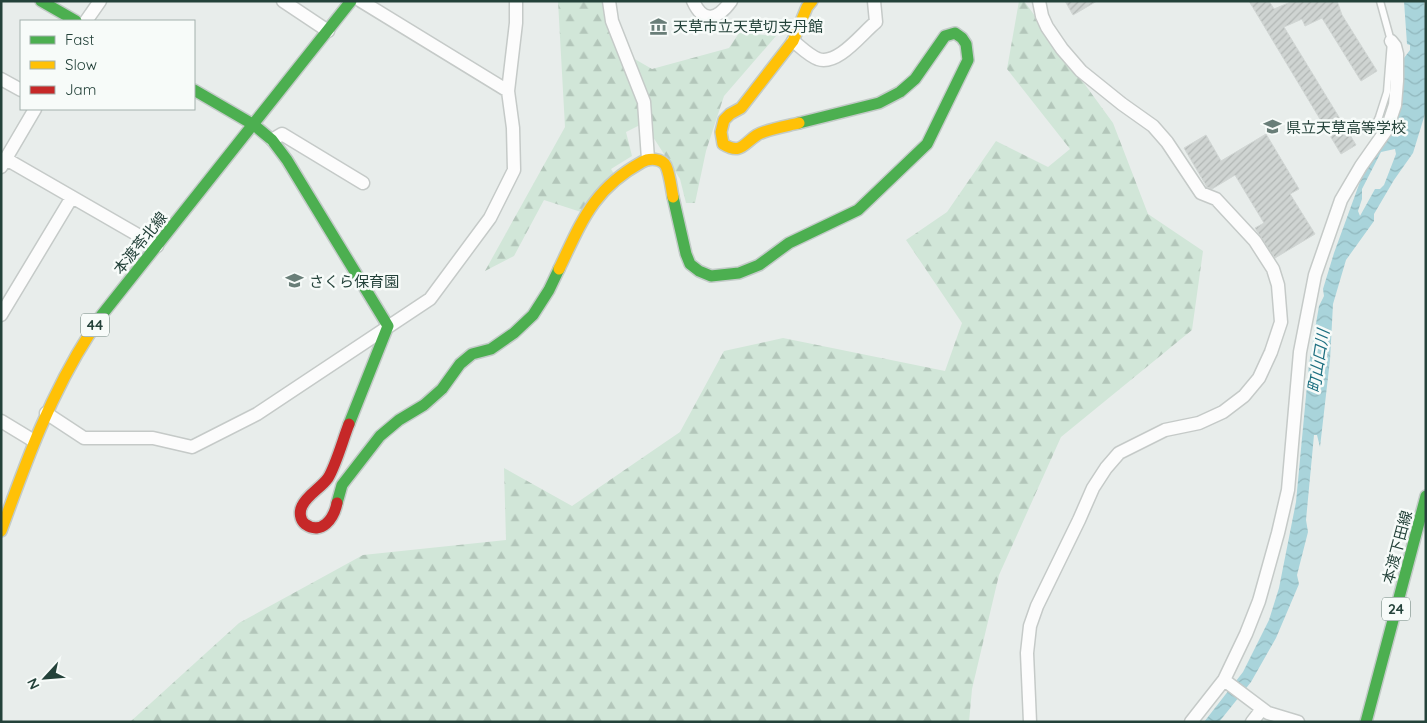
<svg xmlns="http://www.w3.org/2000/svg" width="1427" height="723" font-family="Quicksand,'Noto Sans JP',sans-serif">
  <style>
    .forest { fill: url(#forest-firs) }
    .water { fill: url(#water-waves); fill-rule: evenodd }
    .building { fill: url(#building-hatch); stroke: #d1d6d4 }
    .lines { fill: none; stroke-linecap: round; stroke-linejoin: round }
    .lane-casing { stroke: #c5cac8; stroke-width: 9 }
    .street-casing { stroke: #c5cac8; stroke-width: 15 }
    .fast-casing { stroke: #c3cbc8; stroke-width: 14 }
    .slow-casing { stroke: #c3cbc8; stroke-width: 14 }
    .jam-casing { stroke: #c3cbc8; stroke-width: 14 }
    .lane { stroke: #fcfcfc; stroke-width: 6 }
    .street { stroke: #fcfcfc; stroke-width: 12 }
    .fast { stroke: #4caf50; stroke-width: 11 }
    .slow { stroke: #ffc107; stroke-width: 11 }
    .jam { stroke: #c62828; stroke-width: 11 }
    .labels { text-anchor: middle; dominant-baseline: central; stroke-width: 5; stroke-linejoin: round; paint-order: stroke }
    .shield { fill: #f7fbf9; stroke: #637a73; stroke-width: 1 }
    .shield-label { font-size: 14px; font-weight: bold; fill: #24423a }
    .poi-label { font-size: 15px; fill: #24423a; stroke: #f7fbf9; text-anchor: start }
    .street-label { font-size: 15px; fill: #24423a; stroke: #f7fbf9 }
    .water-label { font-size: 16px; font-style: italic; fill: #1c6f80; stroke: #f7fbf9 }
  </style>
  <defs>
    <pattern id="forest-firs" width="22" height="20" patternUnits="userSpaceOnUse" patternTransform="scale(1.25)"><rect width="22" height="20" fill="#d1e6d8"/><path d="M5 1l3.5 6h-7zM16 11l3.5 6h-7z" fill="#b3c6ba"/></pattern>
    <pattern id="water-waves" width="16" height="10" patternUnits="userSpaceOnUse" patternTransform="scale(1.25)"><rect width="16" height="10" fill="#a9d4db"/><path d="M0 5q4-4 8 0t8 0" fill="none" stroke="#91b7bd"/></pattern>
    <pattern id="building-hatch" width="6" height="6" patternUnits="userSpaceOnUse" patternTransform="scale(1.25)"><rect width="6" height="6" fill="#cfd4d2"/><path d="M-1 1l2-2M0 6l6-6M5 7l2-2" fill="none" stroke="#b2b7b5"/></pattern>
  </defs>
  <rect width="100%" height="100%" fill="#e8edeb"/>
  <path class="forest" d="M 558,1 L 614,1 L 626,54 L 652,69 L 729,48 L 739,33 L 776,36 L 724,96 L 706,151 L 695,203 L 686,203 L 680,179 L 644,123 L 626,132 L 632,156 L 611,169 L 619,182 L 581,212 L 544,200 L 514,256 L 485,271 L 565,127 Z
    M 1019,1 L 1024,1 L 1113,123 L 1148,214 L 1203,251 L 1192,330 L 1061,437 L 999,575 L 972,689 L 969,722 L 130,722 L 239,623 L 363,555 L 506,540 L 504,468 L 572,506 L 680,432 L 724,351 L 783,338 L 945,371 L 962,323 L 906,240 L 947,212 L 996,141 L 1048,167 L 1070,149 L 1007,69 Z"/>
  <path class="water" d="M 1404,1 L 1424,1 L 1426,18 L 1425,114 L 1413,153 L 1394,180 L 1374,214 L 1374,221 L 1346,260 L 1333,304 L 1330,360 L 1320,447 L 1317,435 L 1314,435 L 1306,520 L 1308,532 L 1297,575 L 1299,584 L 1276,638 L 1251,682 L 1219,722 L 1204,722 L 1243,672 L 1269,620 L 1279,588 L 1296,502 L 1309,364 L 1319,306 L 1324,296 L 1323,289 L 1334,253 L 1365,168 L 1400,110 L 1402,102 L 1401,62 L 1410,50 L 1410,45 L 1407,44 ZM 1395,149 L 1396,154 L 1384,185 L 1380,189 L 1375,189 L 1360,216 L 1358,211 L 1362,199 L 1362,189 L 1381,152 Z"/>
  <path class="building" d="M 1065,1 L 1097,1 L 1073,15 Z
    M 1249,1 L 1269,1 L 1274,9 L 1293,1 L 1337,1 L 1342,15 L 1377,71 L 1361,81 L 1322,18 L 1305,26 L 1302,19 L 1284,27 L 1356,145 L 1341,154 Z
    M 1266,134 L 1299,189 L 1290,194 L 1315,234 L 1275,258 L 1255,228 L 1264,223 L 1235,175 L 1212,189 L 1207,187 L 1184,148 L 1206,135 L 1221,161 Z"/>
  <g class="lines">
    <defs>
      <path id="lane" d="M 1374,128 L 1379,117 L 1387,92 L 1391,41 L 1380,1"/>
      <path id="street" d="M 283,1 L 328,31
        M 361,1 L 508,91
        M 609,1 L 612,21 L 644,102 L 648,159
        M 693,1 C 704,25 718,19 731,1
        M 86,21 L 100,1
        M 793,41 C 801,47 808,55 818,59 C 838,66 862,33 876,22 L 874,1
        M 1,79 L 21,90
        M 272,140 L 282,134 L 363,183
        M 6,159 L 157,246
        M 1,167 L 35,109
        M 1,315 L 72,197
        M 46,413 L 84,438 L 153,438 L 192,447 L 257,414 L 430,299 L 490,218 L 514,170 L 513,128 L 508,91 L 516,23 L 516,1
        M 1,421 L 34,441
        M 1224,680 L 1268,713 L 1298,722
        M 1030,722 L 1027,653 L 1030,626 L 1037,606 L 1079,520 L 1093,488 L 1106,468 L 1119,453 L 1165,430 L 1199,423 L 1223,412 L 1244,396 L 1259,378 L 1271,352 L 1281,322 L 1278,285 L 1273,269 L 1255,241 L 1216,199 L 1201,193 L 1167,142 L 1153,126 L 1122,104 L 1081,71 L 1062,49 L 1047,27 L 1042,16 L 1039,1
        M 1191,722 L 1224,680 L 1246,634 L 1259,601 L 1278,533 L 1288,490 L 1300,352 L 1315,275 L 1341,200 L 1361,166 L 1387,129 L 1395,105 L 1397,81 L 1397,54 L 1395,46 L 1391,41
        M 1252,722 L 1262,709"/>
      <path id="fast" d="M 41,1 L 76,21
        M 194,90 L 254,125 L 272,140 L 287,160 L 388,326 L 349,424
        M 673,197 L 686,254 L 690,264 L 699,271 L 711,276 L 739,273 L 759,265 L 789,243 L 858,210 L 927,144 L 968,60 L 966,44 L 962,38 L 955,33 L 945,36 L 915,79 L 900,92 L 879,103 L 799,123
        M 90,333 L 97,321 L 351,1
        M 337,503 L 342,485 L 380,436 L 399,420 L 424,405 L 442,389 L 460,364 L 472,354 L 491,349 L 514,333 L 533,315 L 549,290 L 559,269
        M 1366,722 L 1426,496"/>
      <path id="slow" d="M 799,123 C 787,126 767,129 757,135 C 743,144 741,155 723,144 L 721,132 L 724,120 L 730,114 L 741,108 L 793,41 L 807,7 L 812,1
        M 559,269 C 582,221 593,189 642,162 C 649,158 662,158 666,166 C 670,175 671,187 673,197
        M 1,531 C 26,462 50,395 90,333"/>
      <path id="jam" d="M 337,503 C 334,518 322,536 305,524 C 300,520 299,512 302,506 C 307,495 321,488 328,478 C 336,465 343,439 349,424"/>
    </defs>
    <use href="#lane" class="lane-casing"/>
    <use href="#street" class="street-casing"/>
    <use href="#fast" class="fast-casing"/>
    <use href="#slow" class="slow-casing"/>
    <use href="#jam" class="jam-casing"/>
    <use href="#lane" class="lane"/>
    <use href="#street" class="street"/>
    <use href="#fast" class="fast"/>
    <use href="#slow" class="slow"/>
    <use href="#jam" class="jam"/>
  </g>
  <defs>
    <symbol id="museum-bare" viewBox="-9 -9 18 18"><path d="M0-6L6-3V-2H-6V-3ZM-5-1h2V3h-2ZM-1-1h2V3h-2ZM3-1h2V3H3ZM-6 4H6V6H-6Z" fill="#697e78" stroke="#f7fbf9" stroke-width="2.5" paint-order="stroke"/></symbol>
    <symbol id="school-bare" viewBox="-9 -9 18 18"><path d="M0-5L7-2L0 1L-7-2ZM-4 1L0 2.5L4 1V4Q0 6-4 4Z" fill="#697e78" stroke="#f7fbf9" stroke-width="2.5" paint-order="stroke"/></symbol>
  </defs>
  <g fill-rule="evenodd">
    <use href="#museum-bare" x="646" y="14" width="25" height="25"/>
    <use href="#school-bare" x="1260" y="114" width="25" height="25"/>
    <use href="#school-bare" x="282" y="268" width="25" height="25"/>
  </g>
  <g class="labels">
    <g class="shield">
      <rect x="81" y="313.5" width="28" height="23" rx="4"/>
      <rect x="1382" y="597.5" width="28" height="23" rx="4"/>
    </g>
    <g class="shield-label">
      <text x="95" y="325">44</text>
      <text x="1396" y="609">24</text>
    </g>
    <g class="poi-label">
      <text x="673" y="26">天草市立天草切支丹館</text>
      <text x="1286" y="127">県立天草高等学校</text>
      <text x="309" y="281">さくら保育園</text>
    </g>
    <g class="street-label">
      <text transform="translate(140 243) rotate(-51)">本渡苓北線</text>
      <text transform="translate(1397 547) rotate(-75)">本渡下田線</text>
    </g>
    <g class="water-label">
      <text transform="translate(1318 361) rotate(-81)">町山口川</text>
    </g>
  </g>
  <rect width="1427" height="723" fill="none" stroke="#24423a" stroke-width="5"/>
  <rect x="20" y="20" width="175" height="90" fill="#f7fbf9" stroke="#a3b1ad"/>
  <rect x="30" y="36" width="25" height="8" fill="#4caf50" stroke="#a3b1ad"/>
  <text x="65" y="45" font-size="15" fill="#24423a">Fast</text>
  <rect x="30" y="61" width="25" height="8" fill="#ffc107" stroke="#a3b1ad"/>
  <text x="65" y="70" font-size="15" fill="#24423a">Slow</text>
  <rect x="30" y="86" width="25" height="8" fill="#c62828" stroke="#a3b1ad"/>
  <text x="65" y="95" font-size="15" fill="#24423a">Jam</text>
  <g transform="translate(45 678) rotate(244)" stroke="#f7fbf9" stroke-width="4" paint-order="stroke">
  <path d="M0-4L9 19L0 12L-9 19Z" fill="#24423a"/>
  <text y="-8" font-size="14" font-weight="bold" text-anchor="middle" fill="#24423a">N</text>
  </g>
</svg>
